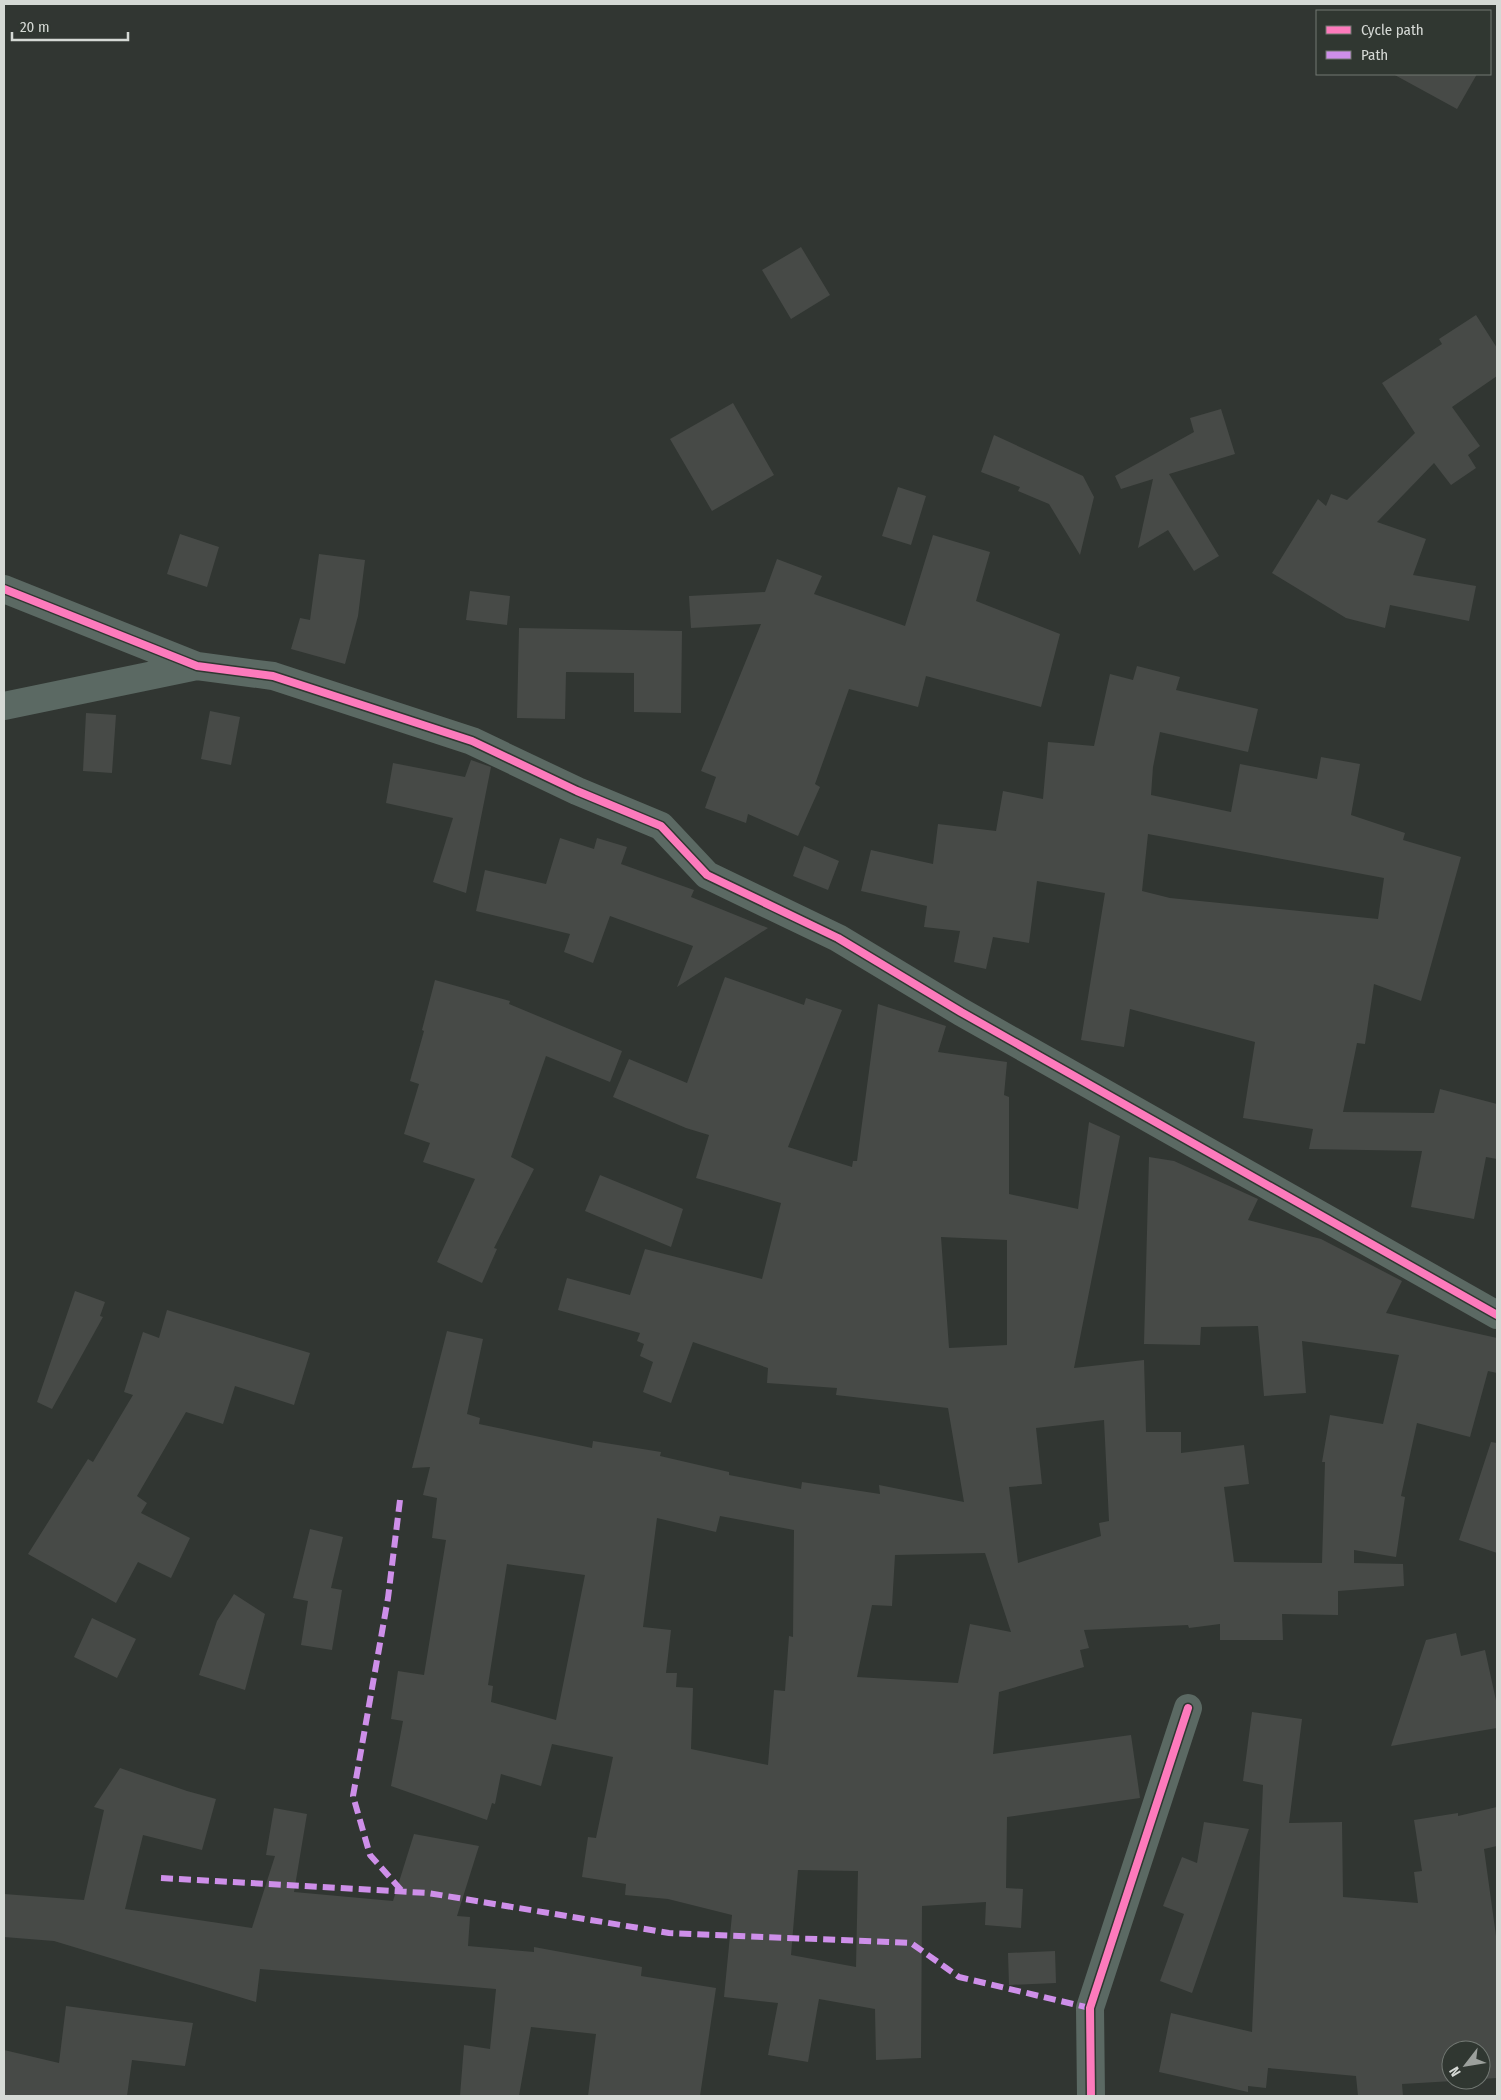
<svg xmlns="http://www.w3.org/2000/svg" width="1501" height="2100" font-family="'Fira Sans Condensed',sans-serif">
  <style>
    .building { fill: #474a47; fill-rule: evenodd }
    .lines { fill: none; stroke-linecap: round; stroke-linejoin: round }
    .minor { stroke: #5b6963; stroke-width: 28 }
    .quiet { stroke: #ce8fe9; stroke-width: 6; stroke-dasharray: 12 6; stroke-linecap: butt }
    .cycleway-casing { stroke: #303731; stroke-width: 11 }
    .cycleway { stroke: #fd7abc; stroke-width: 8 }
  </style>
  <rect width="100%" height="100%" fill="#313632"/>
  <path class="building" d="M 1393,74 L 1477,74 L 1457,109 Z
    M 801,247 L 830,295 L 791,319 L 762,270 Z
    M 1476,315 L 1497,348 L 1497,376 L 1452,407 L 1480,446 L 1468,455 L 1476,468 L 1451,485 L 1434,463 L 1377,522 L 1426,539 L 1413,575 L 1476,586 L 1469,621 L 1390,605 L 1385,628 L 1346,618 L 1272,573 L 1318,499 L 1326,506 L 1331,494 L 1347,500 L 1415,433 L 1382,383 L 1442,344 L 1439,339 Z
    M 733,403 L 774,475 L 712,511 L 670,439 Z
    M 1221,409 L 1235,454 L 1169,474 L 1219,556 L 1194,571 L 1168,530 L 1138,548 L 1153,479 L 1121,489 L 1115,476 L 1194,432 L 1190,418 Z
    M 994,435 L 1083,476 L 1094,497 L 1080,555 L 1049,504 L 1018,491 L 1020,487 L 981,472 Z
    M 898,487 L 926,496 L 911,545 L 882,536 Z
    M 180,534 L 219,547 L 207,587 L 167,574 Z
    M 933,535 L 990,552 L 976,601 L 1060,634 L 1041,707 L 926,676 L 918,707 L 849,689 L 815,784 L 820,787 L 798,836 L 748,814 L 746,823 L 705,808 L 716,777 L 701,771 L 761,624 L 691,628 L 689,596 L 765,592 L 777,559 L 822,576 L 814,594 L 905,626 Z
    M 319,554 L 365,560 L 358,616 L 345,664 L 291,649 L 300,618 L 310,620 Z
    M 470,591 L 510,596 L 507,625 L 466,620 Z
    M 519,628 L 682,631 L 681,713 L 634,712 L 634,673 L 566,672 L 565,719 L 517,718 Z
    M 1137,666 L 1180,677 L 1176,690 L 1258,709 L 1248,752 L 1160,732 L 1153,767 L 1151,795 L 1231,812 L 1240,764 L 1317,779 L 1321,757 L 1360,764 L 1351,815 L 1405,833 L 1403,840 L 1461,857 L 1421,1001 L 1374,984 L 1365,1044 L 1357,1043 L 1343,1112 L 1434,1113 L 1440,1089 L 1497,1104 L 1497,1159 L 1486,1157 L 1474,1219 L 1411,1207 L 1422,1151 L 1309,1149 L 1313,1129 L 1243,1118 L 1255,1042 L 1130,1009 L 1124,1047 L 1081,1040 L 1105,893 L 1037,881 L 1029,943 L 993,937 L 986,969 L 954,962 L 960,931 L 924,927 L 927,906 L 861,891 L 871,850 L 933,864 L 938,824 L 996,831 L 1003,791 L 1043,799 L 1048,742 L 1094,746 L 1110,674 L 1133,680 ZM 1148,834 L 1384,878 L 1378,919 L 1170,898 L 1142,891 Z
    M 210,711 L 240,717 L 231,765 L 201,759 Z
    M 86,713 L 116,715 L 112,773 L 83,771 Z
    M 471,760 L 491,767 L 466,893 L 433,882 L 453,818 L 386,803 L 393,763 L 465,777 Z
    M 560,838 L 594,849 L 597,838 L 627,847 L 621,864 L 694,890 L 691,897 L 768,928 L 677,987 L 693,946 L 610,916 L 593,963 L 564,952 L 570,934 L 476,911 L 485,870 L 546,884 Z
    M 804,846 L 839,861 L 828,890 L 793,876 Z
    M 725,977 L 804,1005 L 806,998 L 842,1010 L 788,1147 L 852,1167 L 853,1161 L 857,1161 L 878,1004 L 946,1026 L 938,1052 L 1007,1062 L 1004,1095 L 1009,1097 L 1009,1194 L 1078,1209 L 1089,1122 L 1120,1136 L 1074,1368 L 1144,1360 L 1146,1432 L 1181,1432 L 1181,1453 L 1244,1445 L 1249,1484 L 1224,1487 L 1234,1562 L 1322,1563 L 1325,1462 L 1322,1462 L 1330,1415 L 1383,1424 L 1399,1355 L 1302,1341 L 1306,1393 L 1264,1396 L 1258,1326 L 1201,1327 L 1200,1345 L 1144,1344 L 1149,1157 L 1174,1161 L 1258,1199 L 1248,1220 L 1321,1239 L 1402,1281 L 1386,1313 L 1497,1338 L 1497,1373 L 1488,1371 L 1470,1437 L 1417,1423 L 1401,1496 L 1405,1497 L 1396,1557 L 1354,1550 L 1354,1563 L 1403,1564 L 1404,1586 L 1338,1591 L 1338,1615 L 1282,1614 L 1283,1640 L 1220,1640 L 1220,1624 L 1189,1628 L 1188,1625 L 1084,1630 L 1089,1648 L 1080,1650 L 1084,1667 L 999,1692 L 993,1754 L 1131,1735 L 1140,1798 L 1007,1817 L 1006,1888 L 1023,1889 L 1021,1928 L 985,1925 L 986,1902 L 922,1906 L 921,2058 L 876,2060 L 875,2009 L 819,1999 L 808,2062 L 768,2055 L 778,2003 L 724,1997 L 732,1915 L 668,1899 L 625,1895 L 626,1884 L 582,1877 L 588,1837 L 596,1838 L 613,1757 L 552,1744 L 541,1786 L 501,1774 L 495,1804 L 492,1803 L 487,1820 L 391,1786 L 403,1721 L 391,1719 L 398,1671 L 424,1675 L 446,1540 L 432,1538 L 437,1498 L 423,1495 L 430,1467 L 412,1468 L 447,1331 L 483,1339 L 467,1414 L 480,1418 L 479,1424 L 592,1448 L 593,1441 L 661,1452 L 660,1456 L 729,1472 L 729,1475 L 801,1489 L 802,1482 L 880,1494 L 879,1485 L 964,1502 L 948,1408 L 836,1395 L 837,1388 L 767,1383 L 768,1368 L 693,1342 L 671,1403 L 643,1392 L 653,1362 L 640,1356 L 644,1344 L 637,1341 L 640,1333 L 558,1310 L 567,1278 L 630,1295 L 645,1249 L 762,1279 L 781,1203 L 696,1178 L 709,1135 L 686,1128 L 613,1097 L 629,1059 L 687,1083 ZM 941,1237 L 1007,1240 L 1007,1345 L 949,1348 ZM 1104,1420 L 1109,1521 L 1099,1523 L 1101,1536 L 1018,1563 L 1009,1487 L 1042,1484 L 1036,1428 ZM 720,1516 L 794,1530 L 793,1637 L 789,1636 L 785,1691 L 774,1690 L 768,1765 L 691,1749 L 693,1688 L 676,1687 L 677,1673 L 666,1673 L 671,1630 L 643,1627 L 657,1518 L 716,1532 ZM 985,1553 L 1011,1632 L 970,1624 L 958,1683 L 857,1677 L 872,1605 L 892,1606 L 895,1555 ZM 507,1564 L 585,1575 L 556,1720 L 491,1702 L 493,1686 L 488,1685 ZM 798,1870 L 858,1871 L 856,1967 L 791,1955 Z
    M 435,980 L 510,1001 L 509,1004 L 622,1051 L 610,1082 L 546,1056 L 511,1157 L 534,1169 L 494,1248 L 497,1249 L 482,1283 L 437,1262 L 475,1179 L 423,1162 L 430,1143 L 404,1134 L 419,1084 L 410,1081 L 424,1031 L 422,1030 Z
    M 600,1175 L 683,1209 L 671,1247 L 585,1211 Z
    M 75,1291 L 105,1302 L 100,1316 L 103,1317 L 52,1409 L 37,1402 Z
    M 167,1310 L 310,1353 L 294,1405 L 235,1386 L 223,1424 L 186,1412 L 137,1496 L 147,1503 L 141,1513 L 190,1538 L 171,1578 L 138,1562 L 116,1603 L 28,1554 L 88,1459 L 93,1462 L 133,1395 L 124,1392 L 143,1332 L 159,1338 Z
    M 1491,1442 L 1497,1443 L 1497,1553 L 1459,1540 Z
    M 310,1529 L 343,1537 L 331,1588 L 342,1590 L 332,1650 L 301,1645 L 308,1601 L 293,1598 Z
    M 234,1594 L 265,1614 L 245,1690 L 199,1675 L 217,1621 Z
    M 92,1618 L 136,1639 L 117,1678 L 74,1657 Z
    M 1456,1633 L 1461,1656 L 1485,1650 L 1497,1705 L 1497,1728 L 1391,1746 L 1426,1640 Z
    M 1252,1712 L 1302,1719 L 1289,1823 L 1342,1822 L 1343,1897 L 1418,1903 L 1414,1872 L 1422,1871 L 1414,1820 L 1458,1813 L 1458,1816 L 1497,1807 L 1497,1846 L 1484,1849 L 1497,1943 L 1497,2078 L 1481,2079 L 1481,2050 L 1451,2050 L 1451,2080 L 1470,2080 L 1402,2084 L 1403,2096 L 1358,2096 L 1356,2076 L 1268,2068 L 1266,2088 L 1248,2086 L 1248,2092 L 1159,2072 L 1171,2013 L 1252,2032 L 1263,1785 L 1243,1781 Z
    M 120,1768 L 187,1791 L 216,1799 L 202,1850 L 143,1835 L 125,1909 L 252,1928 L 275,1856 L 266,1855 L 274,1808 L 307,1814 L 294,1892 L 393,1901 L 414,1834 L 479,1846 L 457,1916 L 470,1917 L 468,1946 L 534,1952 L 534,1947 L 642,1967 L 641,1976 L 716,1988 L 700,2096 L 588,2096 L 596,2034 L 531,2027 L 519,2096 L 460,2096 L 464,2045 L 490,2049 L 496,1989 L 260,1969 L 256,2002 L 54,1941 L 4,1937 L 4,1894 L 84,1900 L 104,1810 L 94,1807 Z
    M 1204,1822 L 1249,1829 L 1192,1993 L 1160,1981 L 1184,1914 L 1163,1906 L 1182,1857 L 1197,1863 Z
    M 1055,1951 L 1056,1983 L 1009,1985 L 1008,1953 Z
    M 66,2006 L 193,2023 L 185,2066 L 132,2060 L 127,2096 L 4,2096 L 4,2050 L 59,2063 Z"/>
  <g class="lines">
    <path class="minor" d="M 4,589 L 197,666 L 273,676 L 472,741 L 577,791 L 661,826 L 707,875 L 838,938 L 961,1012 L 1497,1315
      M 4,706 L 197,666
      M 1091,2096 L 1090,2008 L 1188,1708"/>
    <path class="quiet" d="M 400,1500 L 388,1598 L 353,1796 L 370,1855 L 402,1891
      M 161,1878 L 428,1893 L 669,1933 L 911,1943 L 959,1977 L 1090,2008"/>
    <defs>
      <path id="cycleway" d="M 4,589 L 197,666 L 273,676 L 472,741 L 577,791 L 661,826 L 707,875 L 838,938 L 961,1012 L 1497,1315
        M 1091,2096 L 1090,2008 L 1188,1708"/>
    </defs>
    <use href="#cycleway" class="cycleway-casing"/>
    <use href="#cycleway" class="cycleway"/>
  </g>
  <rect width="1501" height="2100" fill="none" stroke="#d5d9d5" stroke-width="10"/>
  <rect x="1316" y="10" width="175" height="65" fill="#303731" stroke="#727873"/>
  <rect x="1326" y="26" width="25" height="8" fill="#fd7abc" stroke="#727873"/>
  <text x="1361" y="35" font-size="15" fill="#d5d9d5">Cycle path</text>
  <rect x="1326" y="51" width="25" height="8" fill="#ce8fe9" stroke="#727873"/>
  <text x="1361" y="60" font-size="15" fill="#d5d9d5">Path</text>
  <g transform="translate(1466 2065) rotate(239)"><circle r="24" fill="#303731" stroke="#727873"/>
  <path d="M0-4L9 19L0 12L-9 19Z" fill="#9ca09c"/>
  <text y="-8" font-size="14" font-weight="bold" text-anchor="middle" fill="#d5d9d5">N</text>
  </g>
  <path d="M12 32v8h116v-8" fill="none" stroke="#d5d9d5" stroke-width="2.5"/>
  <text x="20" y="32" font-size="15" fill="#d5d9d5" stroke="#303731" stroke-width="4" paint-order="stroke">20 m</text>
</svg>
